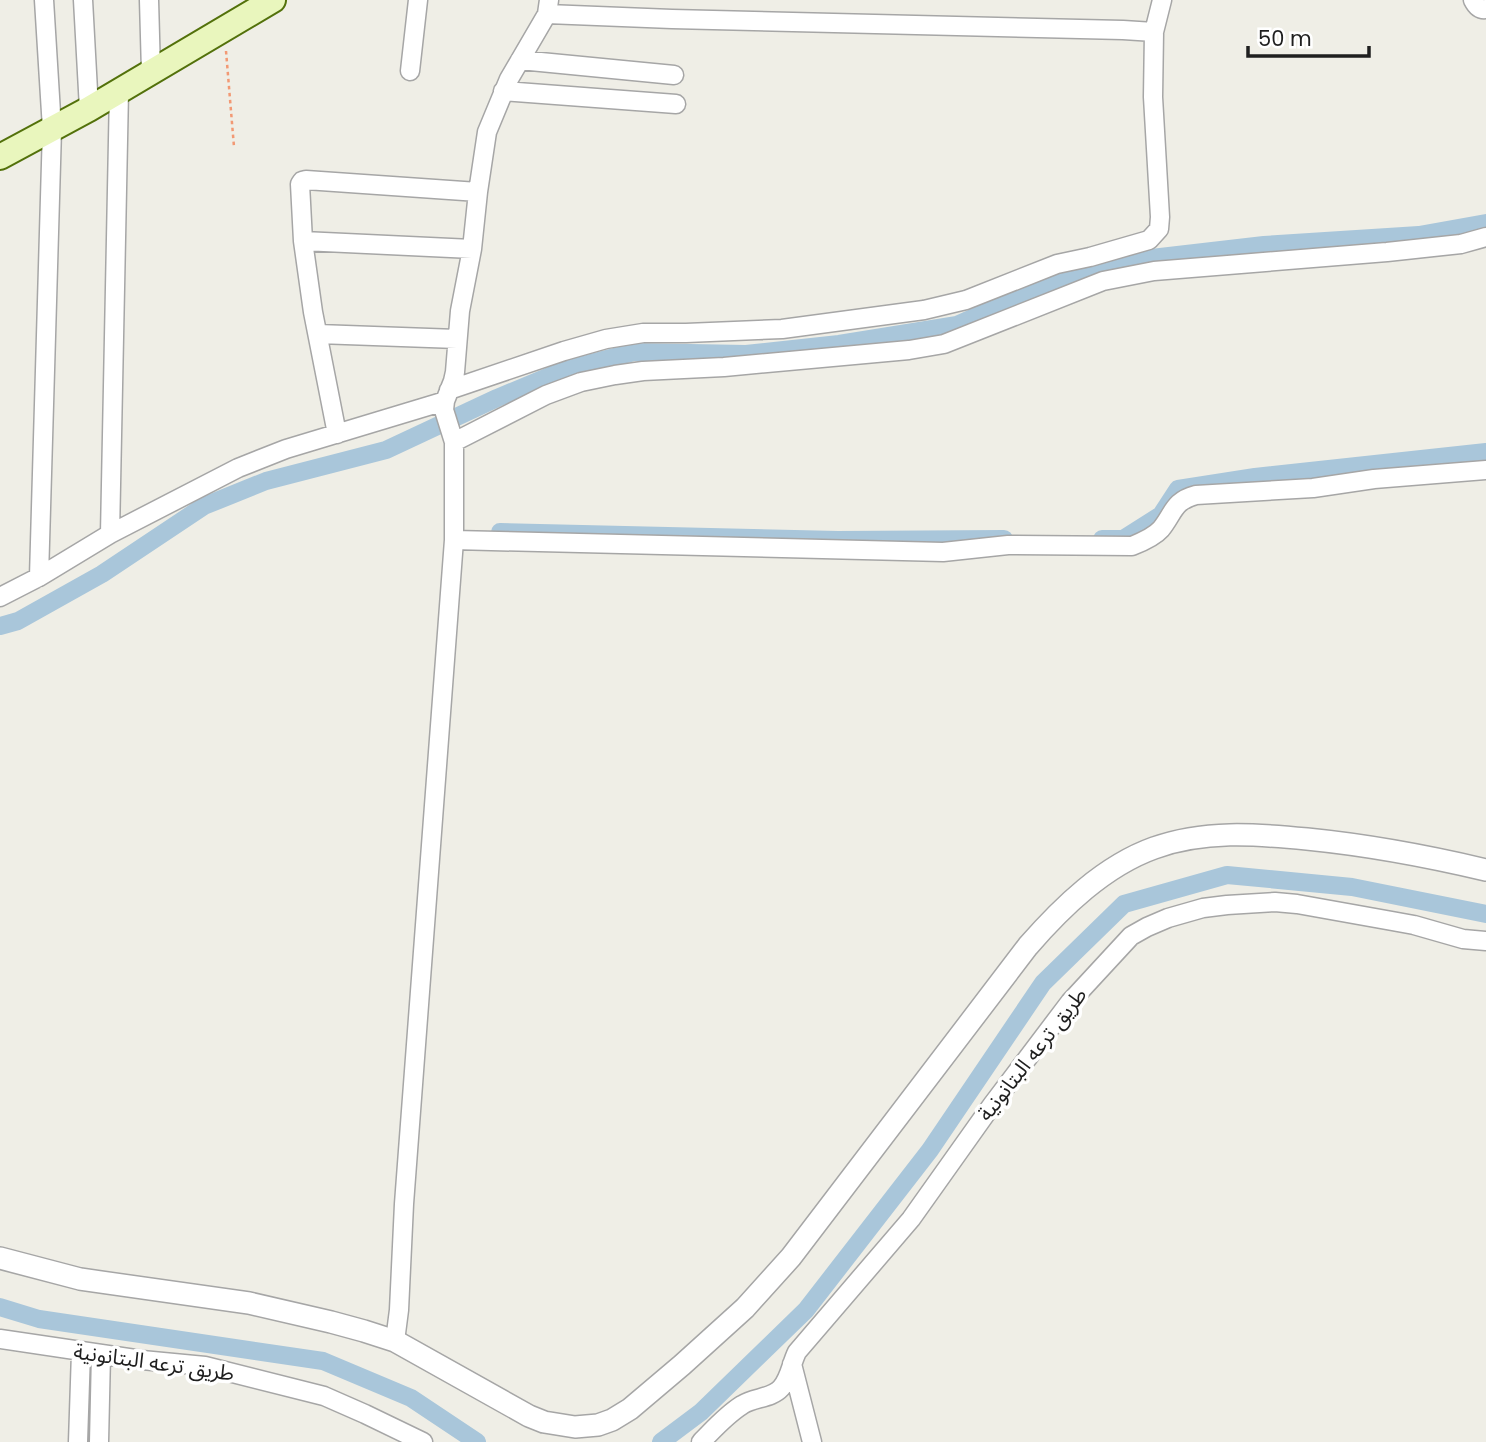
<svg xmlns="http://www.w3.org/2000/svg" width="1486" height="1442" font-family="Poppins,'Noto Sans Arabic',sans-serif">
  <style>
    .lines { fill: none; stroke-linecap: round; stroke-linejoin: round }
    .canal { stroke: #a9c6da; stroke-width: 18 }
    .minor-casing { stroke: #a6a6a6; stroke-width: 21 }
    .tertiary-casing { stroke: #a6a6a6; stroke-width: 24 }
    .secondary-casing { stroke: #53710b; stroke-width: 28 }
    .path { stroke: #f29974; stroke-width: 2.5; stroke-dasharray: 3.5 3.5; stroke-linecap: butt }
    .minor { stroke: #fff; stroke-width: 18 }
    .tertiary { stroke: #fff; stroke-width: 21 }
    .secondary { stroke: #e9f6bd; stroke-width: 24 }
    .labels { text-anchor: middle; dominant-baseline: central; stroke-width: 7; stroke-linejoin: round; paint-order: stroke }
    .street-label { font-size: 21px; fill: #1f1f1f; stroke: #fff }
  </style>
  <rect width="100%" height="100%" fill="#efeee6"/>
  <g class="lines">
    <path class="canal" d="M 500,532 L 838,540 L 1004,539
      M 1102,539 L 1123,539 L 1161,515 L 1178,489 L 1255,477 L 1486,452
      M 0,626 L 18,621 L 102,574 L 204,506 L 266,481 L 386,450 L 497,398 L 564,370 L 634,352 L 746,354 L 839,344 L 957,325 L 1045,285 L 1143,259 L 1264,245 L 1419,235 L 1486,223
      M 0,1307 L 39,1319 L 323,1361 L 411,1398 L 477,1442
      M 661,1442 L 701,1412 L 806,1310 L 930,1150 L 1043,983 L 1124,904 L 1227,875 L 1352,887 L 1486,914"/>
    <defs>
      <path id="minor" d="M 83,0 L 89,109
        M 149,0 L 151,72
        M 1473,0 C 1476,6 1479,10 1486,9
        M 547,14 L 672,19 L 1123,30 L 1154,32
        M 520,60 L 674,75
        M 410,71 L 418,0
        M 503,91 L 676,104
        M 303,241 L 472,249
        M 318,334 L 457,339
        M 449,390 L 564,351 L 606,339 L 643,333 L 686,333 L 782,329 L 924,310 L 966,300 L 1057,264 L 1090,257 L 1149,240 L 1159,229 L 1160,217 L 1153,97 L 1154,32 L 1162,0
        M 337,434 L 313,312 L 303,241 L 300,184 L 302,181 L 306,180 L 478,192
        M 454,442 L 546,395 L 581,382 L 615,375 L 643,371 L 724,367 L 909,350 L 944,344 L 1103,281 L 1154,271 L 1387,252 L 1461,244 L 1486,237
        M 110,534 L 119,91
        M 454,540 L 943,552 L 1008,545 L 1132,546 C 1142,542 1154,537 1161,529 C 1174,513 1173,501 1196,495 L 1313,488 L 1374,479 L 1486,470
        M 39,577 L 52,129 L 44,0
        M 0,597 L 39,577 L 110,534 L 238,468 L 286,449 L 445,401
        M 0,1339 L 142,1360 L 205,1366 L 324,1396 L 365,1414 L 423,1442
        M 395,1341 L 399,1310 L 404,1204 L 454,540 L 454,442 L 444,410 L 445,401 L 453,381 L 455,372 L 460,311 L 472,249 L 478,192 L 487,132 L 509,79 L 547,14 L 549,0
        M 792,1364 L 812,1442
        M 78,1442 L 81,1352
        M 99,1442 L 101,1354
        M 701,1442 C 714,1429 726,1415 742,1405 C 754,1397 771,1399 781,1388 C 790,1378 791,1364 797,1352 L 911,1219 L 992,1105 L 1070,1002 L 1131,936 L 1147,927 L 1168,918 L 1203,908 L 1227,905 L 1275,902 L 1297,904 L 1392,921 L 1414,925 L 1463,939 L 1486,941"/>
      <path id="tertiary" d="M 0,1258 L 80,1279 L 249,1303 L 331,1322 L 364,1331 L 395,1341 L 529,1416 L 544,1422 L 575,1427 L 598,1425 L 612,1420 L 630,1409 L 682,1365 L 745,1308 L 791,1257 L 1028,946 C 1062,907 1104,866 1154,848 C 1204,830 1255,834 1307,839 C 1367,845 1427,856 1486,870"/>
      <path id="secondary" d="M 0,157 L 89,109 L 273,0"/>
    </defs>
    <use href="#minor" class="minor-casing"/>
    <use href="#tertiary" class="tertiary-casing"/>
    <use href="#secondary" class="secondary-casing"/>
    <path class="path" d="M 226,51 L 234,147"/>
    <use href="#minor" class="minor"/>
    <use href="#tertiary" class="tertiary"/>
    <use href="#secondary" class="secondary"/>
  </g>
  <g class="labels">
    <g class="street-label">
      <text transform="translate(1032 1054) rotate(-52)">طريق ترعه البتانونية</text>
      <text transform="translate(154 1362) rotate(8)">طريق ترعه البتانونية</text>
    </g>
  </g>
  <path d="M1248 46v10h121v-10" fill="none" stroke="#1f1f1f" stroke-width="3.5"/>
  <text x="1258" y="46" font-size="21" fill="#1f1f1f" stroke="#ffffff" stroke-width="5" paint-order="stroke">50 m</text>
</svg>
